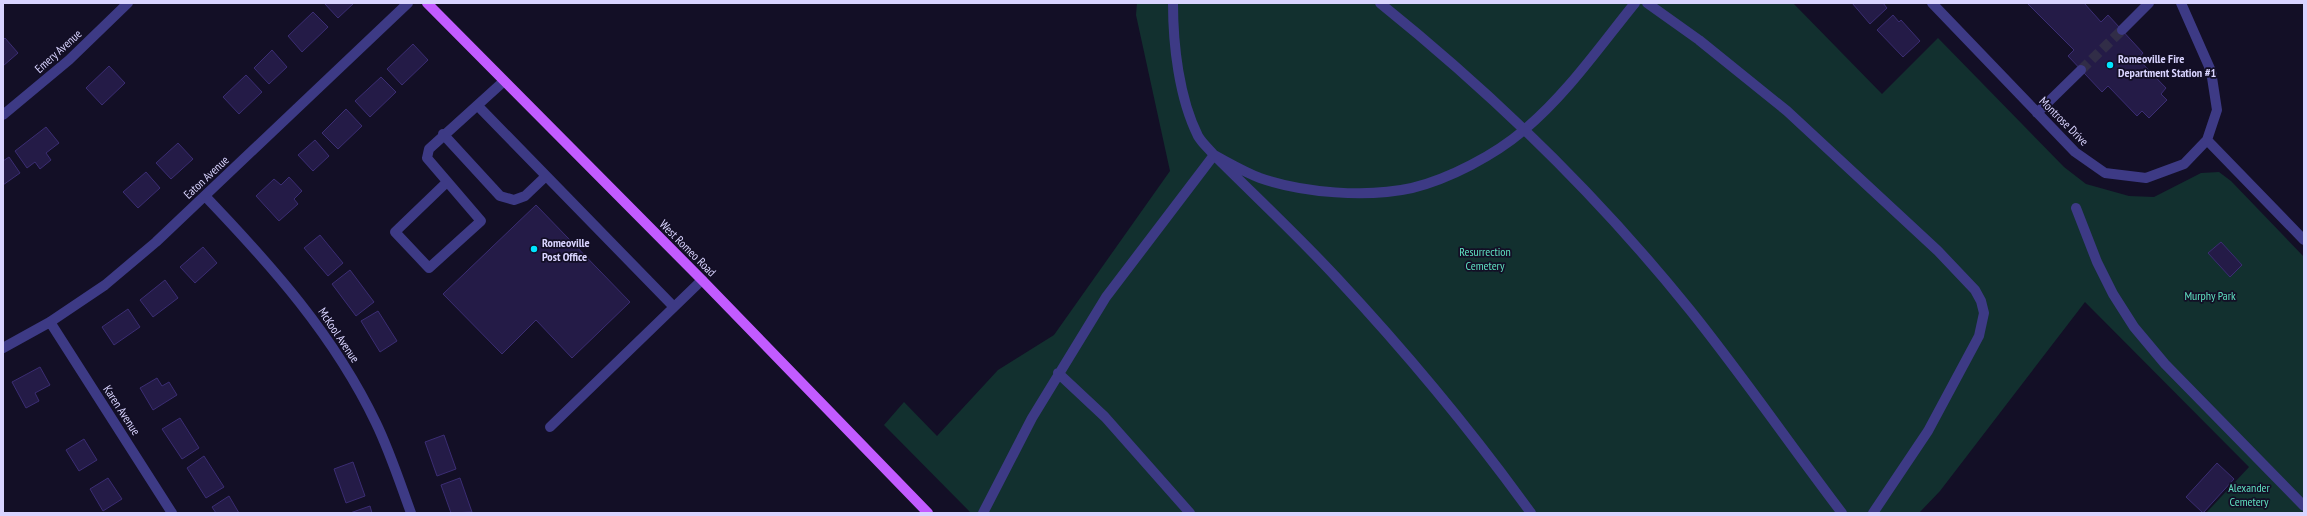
<svg xmlns="http://www.w3.org/2000/svg" width="2307" height="516" font-family="'PT Sans Narrow',sans-serif">
  <style>
    .green { fill: #12302f }
    .building { fill: #241b47; stroke: #3b2d73 }
    .lines { fill: none; stroke-linecap: round; stroke-linejoin: round }
    .minor-tunnel { stroke: #312d47; stroke-width: 10; stroke-dasharray: 10 5; stroke-linecap: butt }
    .minor { stroke: #3d3a85; stroke-width: 10 }
    .major { stroke: #c25bff; stroke-width: 10 }
    .poi-dot { fill: #00e5ff; stroke: #130f26; stroke-width: 1.5 }
    .labels { text-anchor: middle; dominant-baseline: central; stroke-width: 3.5; stroke-linejoin: round; paint-order: stroke }
    .street-label { font-size: 12px; fill: #d9d4ff; stroke: #130f26 }
    .poi-label { font-size: 12px; font-weight: bold; fill: #d9d4ff; stroke: #130f26; text-anchor: start }
    .park-label { font-size: 12px; fill: #5fe0c0; stroke: #130f26 }
  </style>
  <rect width="100%" height="100%" fill="#130f26"/>
  <path class="green" d="M 1137,3 L 1793,3 L 1882,94 L 1938,38 L 2064,167 L 2086,184 L 2129,196 L 2154,197 L 2201,173 L 2219,172 L 2231,181 L 2304,257 L 2304,513 L 2206,513 L 2249,467 L 2085,302 L 1940,491 L 1919,513 L 971,513 L 884,425 L 904,402 L 937,436 L 998,370 L 1054,335 L 1170,171 L 1136,15 Z"/>
  <path class="building" d="M 324,3 L 354,3 L 338,18 Z
    M 1852,3 L 1883,3 L 1887,8 L 1870,24 Z
    M 2027,3 L 2084,3 L 2101,22 L 2108,15 L 2143,53 L 2138,59 L 2166,88 L 2161,94 L 2167,100 L 2149,118 L 2142,111 L 2137,116 L 2108,86 L 2102,92 L 2068,56 L 2074,50 Z
    M 313,12 L 328,27 L 302,52 L 288,36 Z
    M 1893,15 L 1899,22 L 1901,20 L 1920,41 L 1903,57 L 1877,30 Z
    M 5,38 L 18,53 L 3,66 L 3,40 Z
    M 413,44 L 428,60 L 402,85 L 387,69 Z
    M 272,50 L 287,67 L 269,84 L 254,68 Z
    M 109,66 L 125,83 L 102,105 L 86,88 Z
    M 246,75 L 262,92 L 239,114 L 223,97 Z
    M 381,77 L 396,92 L 370,117 L 355,101 Z
    M 346,109 L 362,126 L 338,149 L 322,133 Z
    M 46,127 L 59,143 L 46,153 L 51,160 L 40,169 L 35,162 L 27,168 L 15,151 Z
    M 315,140 L 329,156 L 313,171 L 298,155 Z
    M 178,143 L 193,159 L 171,179 L 156,163 Z
    M 9,157 L 20,173 L 3,185 L 3,161 Z
    M 146,172 L 160,188 L 138,208 L 123,192 Z
    M 289,177 L 302,191 L 294,199 L 298,204 L 279,221 L 256,196 L 274,179 L 281,185 Z
    M 536,205 L 630,302 L 572,358 L 536,320 L 502,354 L 443,294 Z
    M 320,235 L 343,263 L 328,276 L 304,248 Z
    M 2221,242 L 2242,265 L 2230,277 L 2208,253 Z
    M 203,247 L 217,263 L 195,283 L 180,267 Z
    M 350,270 L 374,302 L 356,316 L 332,284 Z
    M 165,280 L 178,298 L 153,317 L 140,300 Z
    M 128,309 L 140,327 L 114,345 L 102,327 Z
    M 378,311 L 397,341 L 380,352 L 361,321 Z
    M 40,367 L 50,385 L 35,393 L 39,401 L 26,408 L 12,382 Z
    M 157,378 L 162,386 L 169,382 L 177,395 L 153,410 L 140,388 Z
    M 180,418 L 199,448 L 182,459 L 162,429 Z
    M 444,435 L 456,469 L 437,476 L 425,442 Z
    M 84,439 L 97,460 L 79,471 L 66,450 Z
    M 204,456 L 224,487 L 206,498 L 187,468 Z
    M 353,462 L 365,496 L 346,503 L 334,469 Z
    M 2217,463 L 2234,479 L 2203,513 L 2186,497 Z
    M 108,478 L 122,499 L 103,511 L 90,489 Z
    M 460,478 L 472,512 L 451,513 L 441,485 Z
    M 229,496 L 239,513 L 216,513 L 212,507 Z
    M 370,506 L 372,513 L 350,513 Z"/>
  <g class="lines">
    <path class="minor-tunnel" d="M 2081,70 L 2122,30"/>
    <path class="minor" d="M 1173,3 C 1173,45 1179,98 1198,136 C 1202,143 1209,149 1214,155 C 1255,196 1297,235 1336,277 C 1406,352 1471,430 1531,513
      M 1380,3 C 1493,94 1599,197 1690,310 C 1743,376 1791,446 1842,513
      M 1647,3 L 1699,40 L 1787,111 L 1938,251 L 1975,290 L 1981,301 L 1984,313 L 1979,336 L 1928,431 L 1873,513
      M 1932,3 L 2075,152 L 2105,173 L 2146,178 L 2184,164 L 2207,140 L 2217,110 L 2211,71 L 2181,3
      M 2122,30 L 2149,3
      M 478,106 L 673,306
      M 2037,113 L 2081,70
      M 3,115 L 69,60 L 128,3
      M 443,134 L 500,196 L 514,200 L 525,196 L 546,176
      M 2207,140 L 2304,240
      M 447,182 L 395,232 L 429,268 L 481,221 L 427,158 L 429,149 L 503,82
      M 205,196 C 271,265 334,335 376,423 C 390,452 400,483 411,513
      M 2076,208 L 2097,262 L 2113,294 L 2134,327 L 2165,364 L 2304,506
      M 50,322 L 172,513
      M 3,348 L 50,322 L 105,285 L 156,242 L 408,3
      M 1058,373 L 1105,417 L 1190,513
      M 550,427 L 702,280
      M 983,513 L 1032,418 L 1106,297 L 1214,155 C 1229,163 1244,172 1260,178 C 1303,193 1367,198 1412,188 C 1449,179 1495,155 1524,130 C 1567,94 1600,46 1635,3"/>
    <path class="major" d="M 427,3 L 702,280 L 928,513"/>
  </g>
  <g class="poi-dot">
    <circle cx="2110" cy="65" r="4"/>
    <circle cx="534" cy="249" r="4"/>
  </g>
  <g class="labels">
    <g class="street-label">
      <text transform="translate(58 51) rotate(-42)">Emery Avenue</text>
      <text transform="translate(2064 121) rotate(45)">Montrose Drive</text>
      <text transform="translate(206 177) rotate(-43)">Eaton Avenue</text>
      <text transform="translate(688 248) rotate(45)">West Romeo Road</text>
      <text transform="translate(339 335) rotate(56)">McKool Avenue</text>
      <text transform="translate(122 410) rotate(57)">Karen Avenue</text>
    </g>
    <g class="poi-label">
      <text x="2118" y="58">Romeoville Fire<tspan x="2118" dy="14">Department Station #1</tspan></text>
      <text x="542" y="242">Romeoville<tspan x="542" dy="14">Post Office</tspan></text>
    </g>
    <g class="park-label">
      <text x="1485" y="251">Resurrection<tspan x="1485" dy="14">Cemetery</tspan></text>
      <text x="2210" y="295">Murphy Park</text>
      <text x="2249" y="487">Alexander<tspan x="2249" dy="14">Cemetery</tspan></text>
    </g>
  </g>
  <rect width="2307" height="516" fill="none" stroke="#d9d4ff" stroke-width="8"/>
</svg>
